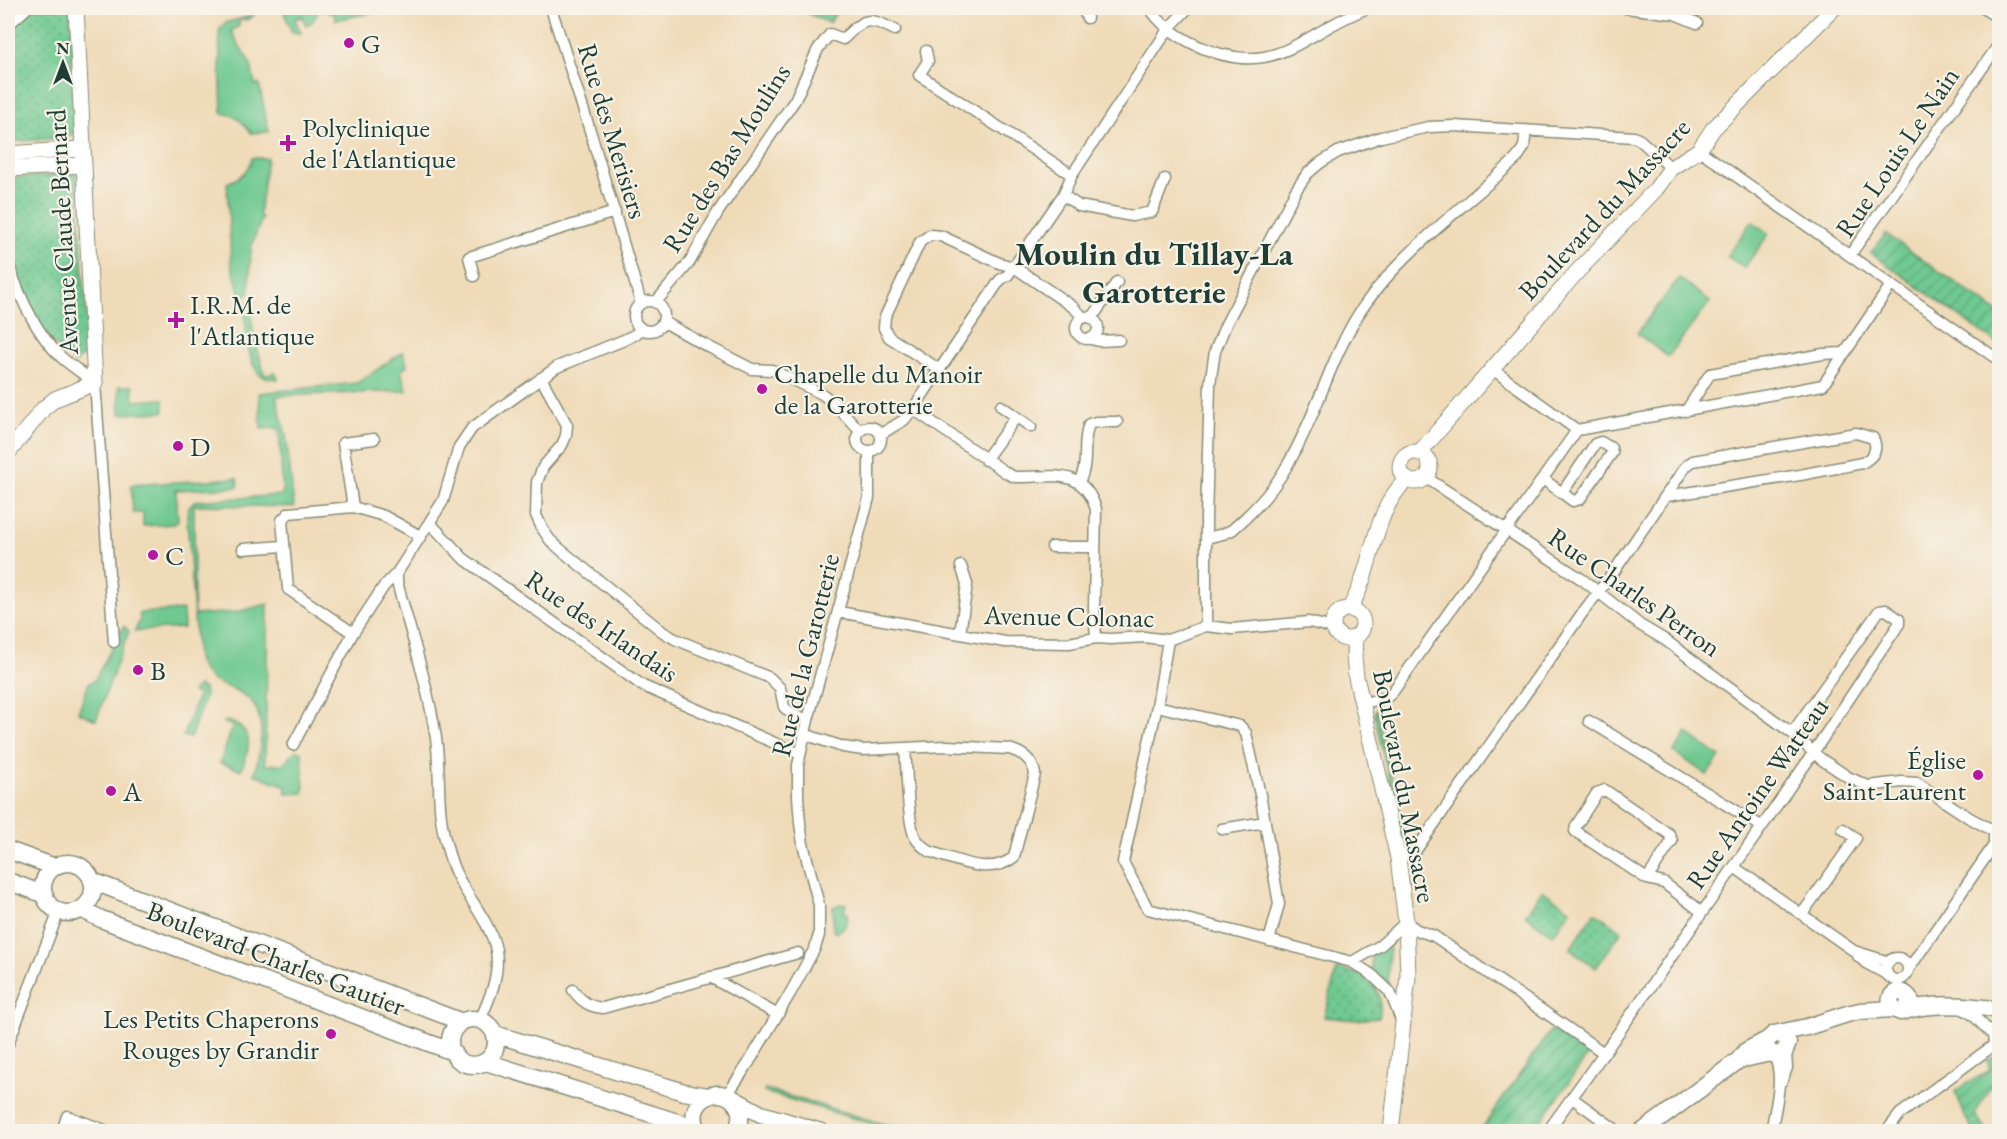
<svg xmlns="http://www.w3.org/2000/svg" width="2007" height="1139" font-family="'EB Garamond',serif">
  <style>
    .grass { fill: #6fc991; stroke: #478362; stroke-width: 1.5 }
    .cemetery { fill: url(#cemetery-stones); stroke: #478362; stroke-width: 1.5 }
    .park { fill: url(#park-dots); stroke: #478362; stroke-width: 1.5 }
    .garden { fill: url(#garden-furrows); stroke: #478362; stroke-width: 1.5 }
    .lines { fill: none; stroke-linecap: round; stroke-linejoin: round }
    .street-casing { stroke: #888c76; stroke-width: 13 }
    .secondary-casing { stroke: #888c76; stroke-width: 17 }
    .primary-casing { stroke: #888c76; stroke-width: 19 }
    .street { stroke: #fff; stroke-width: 10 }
    .secondary { stroke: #fff; stroke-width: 15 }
    .primary { stroke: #fff; stroke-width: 16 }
    .poi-dot { fill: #b5179e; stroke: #f7f3e8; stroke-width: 2 }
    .labels { text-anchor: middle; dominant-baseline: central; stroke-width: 4.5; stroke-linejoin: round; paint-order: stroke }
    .poi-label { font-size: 27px; fill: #1f3d34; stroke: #f7f3e8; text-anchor: start }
    .street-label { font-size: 27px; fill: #1f3d34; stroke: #f7f3e8 }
    .district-label { font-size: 33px; font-weight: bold; fill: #1f3d34; stroke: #f7f3e8 }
  </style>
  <defs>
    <pattern id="cemetery-stones" width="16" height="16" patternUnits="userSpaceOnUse" patternTransform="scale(1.5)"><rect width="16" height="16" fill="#6fc991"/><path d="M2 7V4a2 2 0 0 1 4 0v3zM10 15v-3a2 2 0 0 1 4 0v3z" fill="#5ba477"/></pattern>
    <pattern id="park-dots" width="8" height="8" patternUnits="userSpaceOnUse" patternTransform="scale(1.5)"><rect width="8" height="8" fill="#6fc991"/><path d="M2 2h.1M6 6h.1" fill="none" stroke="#5ba477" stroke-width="1.8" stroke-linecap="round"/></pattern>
    <pattern id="garden-furrows" width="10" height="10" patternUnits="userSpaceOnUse" patternTransform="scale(1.5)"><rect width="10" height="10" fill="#6fc991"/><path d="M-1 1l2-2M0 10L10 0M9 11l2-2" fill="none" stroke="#5ba477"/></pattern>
  </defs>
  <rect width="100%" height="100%" fill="#f7f3e8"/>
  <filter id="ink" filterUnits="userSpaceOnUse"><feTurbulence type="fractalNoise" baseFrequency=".0167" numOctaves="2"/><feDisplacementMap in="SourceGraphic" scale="12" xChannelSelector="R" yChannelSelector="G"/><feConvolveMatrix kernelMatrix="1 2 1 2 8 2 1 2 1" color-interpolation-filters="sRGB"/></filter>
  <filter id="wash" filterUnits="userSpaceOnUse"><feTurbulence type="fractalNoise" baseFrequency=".008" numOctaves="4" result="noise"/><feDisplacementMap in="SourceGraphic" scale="24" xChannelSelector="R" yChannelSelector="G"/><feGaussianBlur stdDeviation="1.35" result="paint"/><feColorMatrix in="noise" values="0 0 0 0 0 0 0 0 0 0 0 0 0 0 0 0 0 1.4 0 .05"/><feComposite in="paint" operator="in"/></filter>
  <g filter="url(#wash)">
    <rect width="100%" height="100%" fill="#f0dbb9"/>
    <path class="grass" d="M 286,8 L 396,8 L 336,20 L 334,13 L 320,10 L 312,22 L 306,25 L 302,16 L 295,19 L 301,33 L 292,32 L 284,13 Z
      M 255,15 L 247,20 L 240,19 L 239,26 L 231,31 L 251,65 L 255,85 L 259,84 L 269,132 L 251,133 C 243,122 236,115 222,113 L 219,31 L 225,23 Z
      M 252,158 L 267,158 L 259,215 L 262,217 L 251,248 L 249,294 L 241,296 L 231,264 L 227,183 C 240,178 248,172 252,158 Z
      M 1752,221 L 1769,234 L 1744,268 L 1727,256 Z
      M 1679,278 L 1710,302 L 1668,357 L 1637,333 Z
      M 250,302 L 253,332 L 265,376 L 275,372 L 278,379 C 272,378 264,379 259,374 C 246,360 246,323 244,304 Z
      M 403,352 L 407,365 L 401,371 L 407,391 L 276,396 L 286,435 L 294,507 L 194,505 L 194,615 L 237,612 L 268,604 L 265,765 L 283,764 L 296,750 L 302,752 L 304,793 L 286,794 L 286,786 L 254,774 C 261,750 269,711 244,695 C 222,681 209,688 197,659 L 187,517 L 188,508 L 194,501 L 283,495 L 279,428 L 261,429 L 259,393 L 357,383 Z
      M 119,386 L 133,386 L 134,401 L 164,399 L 164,412 L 120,414 Z
      M 237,478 L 238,487 L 176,490 L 178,520 L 175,524 L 143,526 L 143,513 L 133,513 L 131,485 Z
      M 183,610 L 184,628 L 135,631 L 140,619 L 139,613 Z
      M 124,626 L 129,631 L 96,720 L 78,712 L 89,683 L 94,681 Z
      M 198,686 L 204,689 L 205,697 L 190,738 L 183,736 L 198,695 L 192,692 Z
      M 1376,709 L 1407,842 L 1403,838 L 1374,715 Z
      M 228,721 C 256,731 250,747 241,770 L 220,763 L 233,726 L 223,722 Z
      M 1687,733 L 1720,757 L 1707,775 L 1674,752 Z
      M 840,904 L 846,904 L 844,912 L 848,914 L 845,926 L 837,933 L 833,931 L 833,907 Z
      M 1389,943 L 1388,984 L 1371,970 L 1372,956 Z
      M 765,1089 L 907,1131 L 897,1131 L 764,1092 Z"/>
    <path class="cemetery" d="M 796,8 L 840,8 L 829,23 Z"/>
    <path class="park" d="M 32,8 L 71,8 L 74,133 L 65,138 L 8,142 L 8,33 L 12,23 Z
      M 76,174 L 89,349 L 76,363 L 40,331 L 8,262 L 8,178 Z
      M 1542,890 L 1571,910 L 1553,935 L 1525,915 Z
      M 1595,912 L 1622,931 L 1596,968 L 1570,949 Z
      M 1337,968 C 1366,975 1386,984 1379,1018 L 1354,1020 L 1324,1017 Z"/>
    <path class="garden" d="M 1886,234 L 1999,313 L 1999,345 L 1871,253 Z
      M 1551,1030 L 1589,1054 L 1534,1131 L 1480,1131 Z
      M 1999,1055 L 1999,1072 L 1975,1114 L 1987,1131 L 1974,1131 L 1966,1119 L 1955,1091 L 1990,1070 L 1987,1060 Z"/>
  </g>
  <g filter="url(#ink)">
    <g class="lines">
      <defs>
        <path id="street" d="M 551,8 L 592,137 L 641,303
          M 1083,8 L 1087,18
          M 1150,8 C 1160,25 1179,37 1196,45 C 1277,82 1300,33 1368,8
          M 1626,8 L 1675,14 L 1676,8
          M 1983,8 L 2000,19
          M 1675,14 L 1697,23
          M 8,25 L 27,8
          M 926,51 L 928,61 L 919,75 L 1072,175
          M 1699,150 L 2000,361
          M 1063,195 L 1079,206 L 1132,216 L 1152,212 L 1165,179
          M 1850,255 L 2000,43
          M 8,262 C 19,296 35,332 61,357 C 71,366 84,374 95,383 L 114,642
          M 474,276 L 469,257 L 615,212
          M634 316a15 15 0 1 1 30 0a15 15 0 1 1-30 0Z
          M 656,302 L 689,263 L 718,212 L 795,100 L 818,49 L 830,34 L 843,39 C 865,18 867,16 895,30
          M1076 328a11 11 0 1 1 22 0a11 11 0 1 1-22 0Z
          M 1092,318 L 1117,282
          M 664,322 L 705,345 L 752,369 L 772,370 L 822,394 L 834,403 L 860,431
          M 1091,339 L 1099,341 L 1119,340
          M 1492,369 L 1577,430
          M 940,370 L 889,337 L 884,328 L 885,317 L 920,242 L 930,235 L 941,236 L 999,263 L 1014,267 L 1073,307 L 1084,318
          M 541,378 L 567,425 L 566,436 L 562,445 L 543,467 L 537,482 L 536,515 L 542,528 L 550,540 L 561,550 L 663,632 L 675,639 L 770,678 L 780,688 L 784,707 L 792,714 L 808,720
          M 1001,406 L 1031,427
          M 913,409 L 1008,474 L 1015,477 C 1052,478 1082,466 1096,509 L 1094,608 L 1096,638
          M 1686,411 L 1710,374 L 1823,354 L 1843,353
          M857 439a12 12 0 1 1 24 0a12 12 0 1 1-24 0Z
          M 881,434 L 904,420 L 913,409 L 1000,280 L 1008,275 L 1063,195 L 1072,175 L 1169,28 L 1188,8
          M 985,460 L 1016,417
          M 1425,477 L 1583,580 L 1640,625 L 1665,640 L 1792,733 L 1821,759 L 1848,777 L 1868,786 L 1902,782 L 1917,783 L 1968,817 L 1994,831 L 2000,825
          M 1543,479 L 1573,501 L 1580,499 L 1612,453 L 1611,448 L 1601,442 L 1595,444 L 1562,493
          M 1079,482 C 1090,462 1081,444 1089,424 L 1096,422 L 1117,422
          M 353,507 L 343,443 L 374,439
          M 430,523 L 463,558 L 643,686 L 800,754
          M 1206,538 L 1223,534 L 1232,530 C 1253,512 1275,488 1288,464 C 1316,417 1329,362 1358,315 C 1395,256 1466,206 1517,158 L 1524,147 L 1526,130
          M 1052,547 L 1095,547
          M 243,549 L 283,546
          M 839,612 L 1005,642 L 1069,643 L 1096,638 L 1111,639 L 1144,637 L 1168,640 L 1206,626 L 1232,629 L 1309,622 L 1333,628
          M 1206,626 L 1206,519 L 1210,384 L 1215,351 L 1226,324 L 1296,190 L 1307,174 L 1320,163 L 1338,152 L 1381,137 L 1429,127 L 1454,126 L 1634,137 L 1640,140 L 1671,168
          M 353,633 L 288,589 L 282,520 L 289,513 L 353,507 L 384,516 L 420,536
          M 960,634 L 967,584 L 961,566
          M 1168,640 L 1157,706 L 1123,862 L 1148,909 L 1352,962 L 1372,975 L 1390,992 L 1401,1020
          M 1361,704 L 1387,697 L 1392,693 L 1577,430 L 1823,385 L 1891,285
          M 1157,706 L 1240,726 L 1246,733 L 1261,799 L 1279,904 L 1269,941
          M 1589,721 L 1761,826
          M 804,734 L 843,747 L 863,750 L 946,746 L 1009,749 C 1023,753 1032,759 1035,774 L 1014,857 C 990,877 958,860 931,852 C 923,848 918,843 914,835 C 907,816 907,770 905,748
          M 293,745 L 353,633 L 384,586 L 397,573
          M 1222,829 L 1265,822
          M 1398,858 L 1416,850 L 1583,612 L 1613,573 L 1686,466 L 1693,461 L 1856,433 L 1873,438 C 1879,450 1873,457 1862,463 L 1800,475 L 1667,496
          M 1734,867 L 1854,951 L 1889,962
          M 1647,879 L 1672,841 L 1669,834 L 1605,790 L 1597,793 L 1576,826 L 1575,831 L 1647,879 L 1664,883 L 1702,912
          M 1802,914 L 1856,838 L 1843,829
          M 1858,956 L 1866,963 L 1888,975
          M1886 969a11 11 0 1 1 22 0a11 11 0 1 1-22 0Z
          M 1352,962 L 1381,945 L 1406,922 L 1417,930 L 1434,936 L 1604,1053
          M 1908,970 L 1994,845 L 1994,831
          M 710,977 L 778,1015
          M 573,990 C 581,1001 589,1007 603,1008 L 798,953
          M 1963,1009 L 1973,1015 L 1993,1035 L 1994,1045
          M 480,1020 C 490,998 500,975 496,950 C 491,925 472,903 460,881 C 453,869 449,856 446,843 C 436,808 441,773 436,738 C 428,685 411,634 397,582 L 397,573 L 443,501 L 459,447 L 472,428 L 557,367 L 624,340 L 636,334 L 640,328
          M 8,1044 L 59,911
          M 1782,1081 L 1787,1068 L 1786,1052
          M 727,1095 L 748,1064 L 791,992 L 815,948 L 819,935 L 819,905 L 803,844 L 800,823 L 798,796 L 798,765 L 808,720 L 869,498 L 869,452
          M 1572,1098 L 1619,1132
          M 62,1132 L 67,1116 L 110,1132
          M 1547,1132 L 1614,1039 L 1807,762 L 1899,624 L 1899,619 L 1886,610 L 1879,611 L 1792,733
          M 1771,1132 C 1775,1107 1785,1079 1774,1055
          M 1886,1132 L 1900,1114 L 1994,1045"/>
        <path id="secondary" d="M 8,154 L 82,149
          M 8,169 L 83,165
          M1400 467a15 15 0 1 1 30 0a15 15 0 1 1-30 0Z
          M 8,453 L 43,409 L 55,399 L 95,383 L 76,8
          M 1419,453 L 1576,273 L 1656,189 L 1671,168 L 1699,150 L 1713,129 L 1834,8
          M 1349,609 C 1374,570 1371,513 1407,479
          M1333 624a15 15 0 1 1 30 0a15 15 0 1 1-30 0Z
          M 1355,637 L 1354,657 L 1356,677 L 1398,858 L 1406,922 L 1408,976 L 1391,1132"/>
        <path id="primary" d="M 8,850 L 55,867
          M43 888a25 25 0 1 1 50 0a25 25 0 1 1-50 0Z
          M 8,881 L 45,895
          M 92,881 L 462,1022
          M 81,909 L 101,919 L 453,1052
          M 1893,1009 C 1884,994 1901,985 1910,999 L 1907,1009
          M450 1042a23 23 0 1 1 46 0a23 23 0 1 1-46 0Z
          M 495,1034 L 684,1092 L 708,1096
          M 1766,1045 L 1769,1052 L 1774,1055 L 1784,1053 L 1788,1043 L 1785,1037 L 1779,1034
          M 1739,1060 L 1746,1051 L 1767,1040 L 1774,1034 L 1807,1027 L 1847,1014 L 1860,1011 L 1893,1009 L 1901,1012 C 1932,1002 1967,1005 2000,1010
          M 486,1062 L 696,1128
          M 732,1098 L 761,1114 L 821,1132
          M 699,1132 C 680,1100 726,1078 739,1109 C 742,1117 740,1124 736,1132
          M 1642,1132 L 1739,1060 L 1770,1053"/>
      </defs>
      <use href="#street" class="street-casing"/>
      <use href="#secondary" class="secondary-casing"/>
      <use href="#primary" class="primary-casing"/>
      <use href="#street" class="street"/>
      <use href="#secondary" class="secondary"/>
      <use href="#primary" class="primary"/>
    </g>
  </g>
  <g class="poi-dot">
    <circle cx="349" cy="43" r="6"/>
    <path d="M285 134h6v6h6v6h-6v6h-6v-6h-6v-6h6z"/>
    <path d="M173 311h6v6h6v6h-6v6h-6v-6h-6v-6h6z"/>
    <circle cx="762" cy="389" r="6"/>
    <circle cx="178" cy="446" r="6"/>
    <circle cx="153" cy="555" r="6"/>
    <circle cx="138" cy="670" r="6"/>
    <circle cx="1978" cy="775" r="6"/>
    <circle cx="111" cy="791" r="6"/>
    <circle cx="331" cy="1034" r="6"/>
  </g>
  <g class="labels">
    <g class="poi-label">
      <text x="361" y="43">G</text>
      <text x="302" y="127">Polyclinique<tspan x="302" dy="31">de l'Atlantique</tspan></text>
      <text x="190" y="304">I.R.M. de<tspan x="190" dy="31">l'Atlantique</tspan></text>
      <text x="774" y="373">Chapelle du Manoir<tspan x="774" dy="31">de la Garotterie</tspan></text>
      <text x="190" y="446">D</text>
      <text x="165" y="555">C</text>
      <text x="150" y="670">B</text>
      <text x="1966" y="759" text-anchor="end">Église<tspan x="1966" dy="31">Saint-Laurent</tspan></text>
      <text x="123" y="791">A</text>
      <text x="319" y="1018" text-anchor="end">Les Petits Chaperons<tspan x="319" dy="31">Rouges by Grandir</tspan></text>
    </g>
    <g class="street-label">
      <text transform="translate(613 131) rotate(73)">Rue des Merisiers</text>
      <text transform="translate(1897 152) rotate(-56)">Rue Louis Le Nain</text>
      <text transform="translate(726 158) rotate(-58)">Rue des Bas Moulins</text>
      <text transform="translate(1604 209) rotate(-47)">Boulevard du Massacre</text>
      <text transform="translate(62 232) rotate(-93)">Avenue Claude Bernard</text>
      <text transform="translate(1635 592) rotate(35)">Rue Charles Perron</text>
      <text transform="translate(1069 616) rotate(1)">Avenue Colonac</text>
      <text transform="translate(602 626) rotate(34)">Rue des Irlandais</text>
      <text transform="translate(805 655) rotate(-76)">Rue de la Garotterie</text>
      <text transform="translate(1405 786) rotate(79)">Boulevard du Massacre</text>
      <text transform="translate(1757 793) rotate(-55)">Rue Antoine Watteau</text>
      <text transform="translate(276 958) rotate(21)">Boulevard Charles Gautier</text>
    </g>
    <g class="district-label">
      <text x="1154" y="253">Moulin du Tillay-La<tspan x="1154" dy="38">Garotterie</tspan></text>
    </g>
  </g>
  <rect width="2007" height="1139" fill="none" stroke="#f7f3e8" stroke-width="30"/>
  <g transform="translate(63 63)" stroke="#f7f3e8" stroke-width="4.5" paint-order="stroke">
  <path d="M0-4.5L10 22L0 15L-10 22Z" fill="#1f3d34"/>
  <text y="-9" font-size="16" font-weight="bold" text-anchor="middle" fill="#1f3d34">N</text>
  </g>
</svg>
